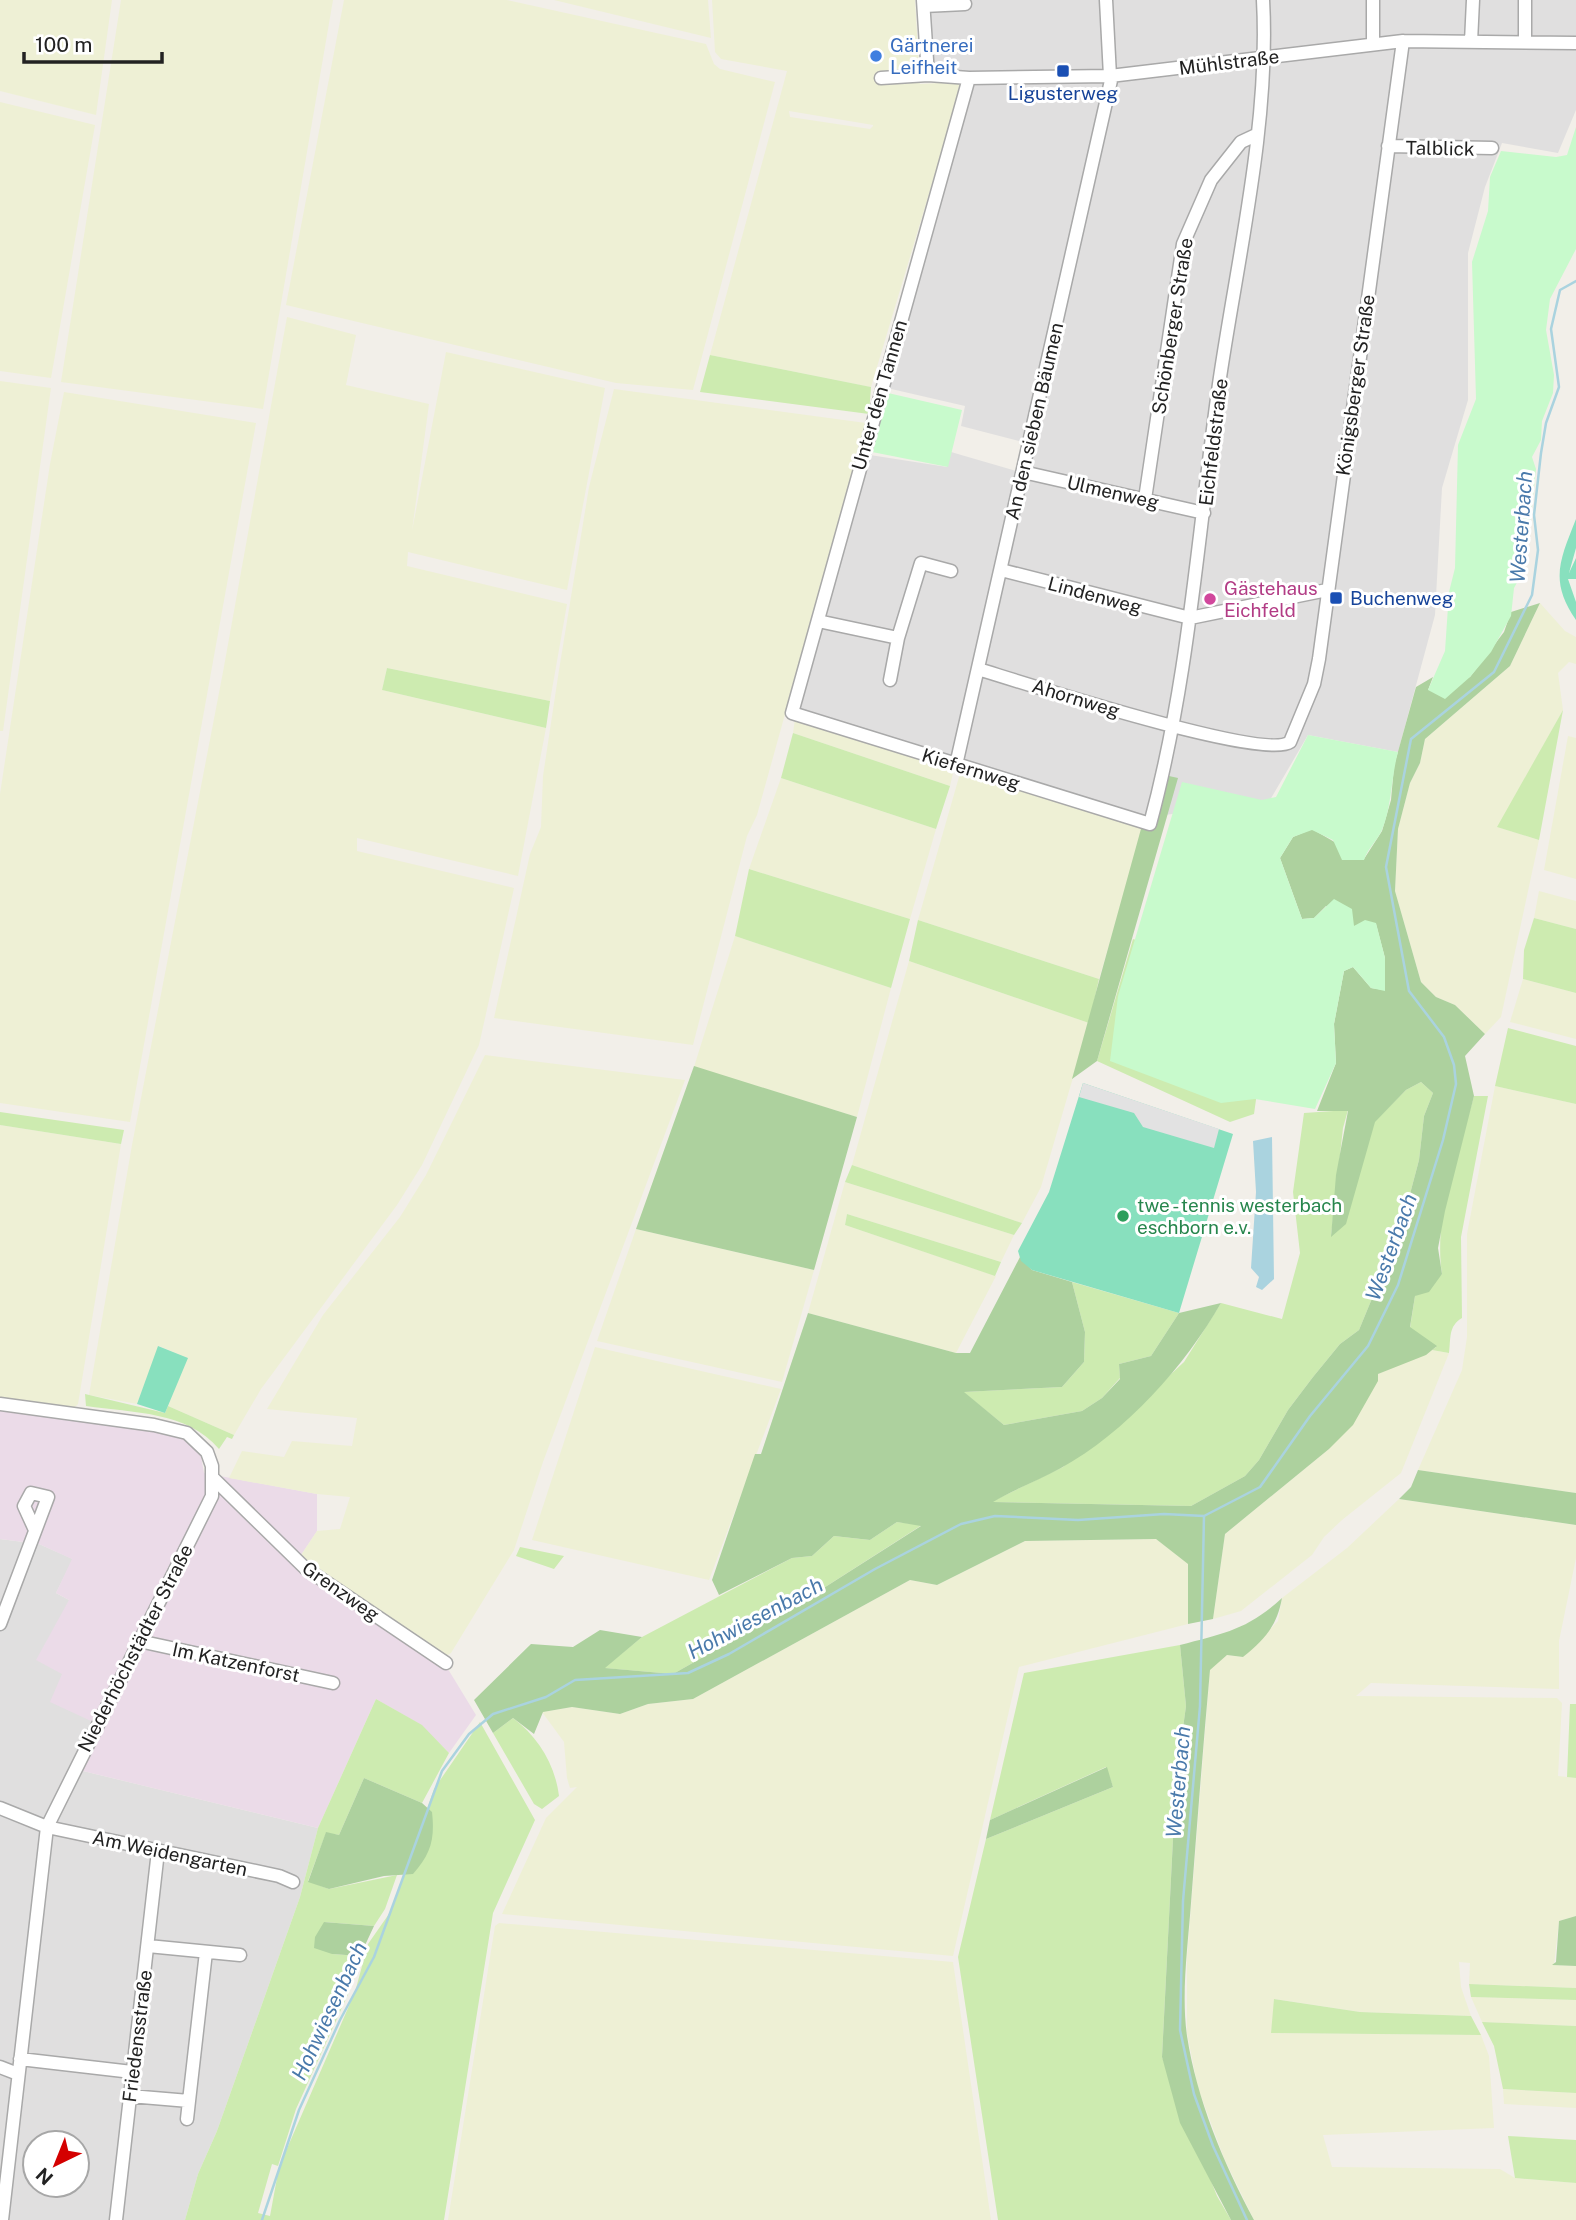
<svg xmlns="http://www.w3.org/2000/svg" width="1576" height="2220" font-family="'Public Sans',sans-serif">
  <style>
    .residential { fill: #e0dfdf; fill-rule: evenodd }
    .industrial { fill: #ebdbe8 }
    .farmland { fill: #eef0d5; fill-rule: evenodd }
    .grass { fill: #cdebb0 }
    .forest { fill: #add19e }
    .park { fill: #c8facc }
    .pitch { fill: #88e0be }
    .parking { fill: #e2e2e2 }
    .water { fill: #aad3df }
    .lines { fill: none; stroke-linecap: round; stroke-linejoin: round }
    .stream { stroke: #aad3df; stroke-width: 2.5 }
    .minor-casing { stroke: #a9a9a9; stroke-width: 15 }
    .minor { stroke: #fff; stroke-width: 12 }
    .shop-dot { fill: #3f7fe0; stroke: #fff; stroke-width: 2.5 }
    .transit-dot { fill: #1a4fb4; stroke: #fff; stroke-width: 2.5 }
    .hotel-dot { fill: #d1479c; stroke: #fff; stroke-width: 2.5 }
    .leisure-dot { fill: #2e9e5b; stroke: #fff; stroke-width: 2.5 }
    .labels { text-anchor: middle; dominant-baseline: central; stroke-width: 6; stroke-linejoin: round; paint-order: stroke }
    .shop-label { font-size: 19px; fill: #366cbe; stroke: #fff; text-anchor: start }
    .street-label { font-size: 19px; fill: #222; stroke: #fff }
    .transit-label { font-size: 19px; fill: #164399; stroke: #fff }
    .hotel-label { font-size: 19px; fill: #b23c85; stroke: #fff; text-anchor: start }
    .leisure-label { font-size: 19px; fill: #27864d; stroke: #fff; text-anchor: start }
    .water-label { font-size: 21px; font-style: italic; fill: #4a7aab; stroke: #fff }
  </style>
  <rect width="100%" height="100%" fill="#f2efe9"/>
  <path class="residential" d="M 925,0 L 1576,0 L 1576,110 L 1558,153 L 1502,143 L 1485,187 L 1468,253 L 1468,400 L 1442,488 L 1435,615 L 1398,752 L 1308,735 L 1270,800 L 1144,818 L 799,712 L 870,455 L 947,467 L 951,452 L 1020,472 L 1027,443 L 961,426 L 965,406 L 887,388 L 969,78 L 931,78 Z
    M 0,1539 L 39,1544 L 73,1559 L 56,1593 L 69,1600 L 62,1674 L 104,1727 L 83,1771 L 318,1828 L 300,1897 L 217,2131 L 198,2174 L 185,2220 L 0,2220 ZM 35,2143 L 77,2143 L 77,2185 L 35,2185 Z"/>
  <path class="industrial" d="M 0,1408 L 181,1436 L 200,1451 L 204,1473 L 317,1494 L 317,1531 L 299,1558 L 440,1656 L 476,1715 L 449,1753 L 421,1725 L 376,1699 L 318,1828 L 83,1771 L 104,1727 L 50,1702 L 62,1674 L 36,1660 L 69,1600 L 56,1593 L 72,1559 L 39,1544 L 0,1539 Z"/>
  <path class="farmland" d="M 0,0 L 112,0 L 96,115 L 0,91 Z
    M 121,0 L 333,0 L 263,409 L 61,382 Z
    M 344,0 L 507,0 L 706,44 L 714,64 L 720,69 L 775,82 L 693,390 L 616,383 L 286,305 Z
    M 554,0 L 708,0 L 711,38 Z
    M 712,0 L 915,0 L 920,84 L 960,82 L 952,117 L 871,387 L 710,355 L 787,71 L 721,59 L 715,52 ZM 789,111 L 873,125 L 873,126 L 870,129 L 790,117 Z
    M 0,102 L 95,125 L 51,378 L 0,371 Z
    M 287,317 L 356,335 L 346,385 L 429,404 L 412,531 L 446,352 L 605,388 L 567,590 L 408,552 L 407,566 L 567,604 L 550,701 L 387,668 L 382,690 L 546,728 L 518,876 L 357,838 L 357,851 L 514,888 L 479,1045 L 422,1165 L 397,1205 L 261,1389 L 234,1435 L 168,1406 L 187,1358 L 159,1346 L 137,1404 L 89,1395 L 132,1145 L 223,672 Z
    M 0,381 L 51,388 L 3,731 L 0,731 Z
    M 614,389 L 866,423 L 757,815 L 747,836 L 693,1045 L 494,1018 L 530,854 L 541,827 L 543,776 L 559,670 L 589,487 Z
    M 64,392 L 256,423 L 130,1122 L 0,1103 L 0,794 L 50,464 Z
    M 1540,603 L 1565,631 L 1576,637 L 1576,664 L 1569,662 L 1558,673 L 1563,710 L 1498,827 L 1539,840 L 1501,1017 L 1485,1034 L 1455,1005 L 1436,997 L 1421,982 L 1395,891 L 1398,829 L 1410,783 L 1420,763 L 1425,739 L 1510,666 Z
    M 795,719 L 954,769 L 950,786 L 793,733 Z
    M 1568,736 L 1576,738 L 1576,879 L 1544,870 Z
    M 961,770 L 1144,826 L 1099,979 L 918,920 Z
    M 781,778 L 936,829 L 910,919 L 749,869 Z
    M 1539,891 L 1576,901 L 1576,929 L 1534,918 Z
    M 735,936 L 891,988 L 857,1117 L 694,1067 Z
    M 909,961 L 1089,1023 L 1041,1187 L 1022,1223 L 852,1165 Z
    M 1523,979 L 1576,993 L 1576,1039 L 1510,1022 Z
    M 485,1055 L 685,1080 L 543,1462 L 514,1550 L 451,1653 L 446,1656 L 299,1558 L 317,1531 L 340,1529 L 350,1497 L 317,1494 L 229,1478 L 242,1451 L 284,1457 L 292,1441 L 352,1446 L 357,1418 L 267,1409 L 323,1315 L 400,1217 L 426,1175 Z
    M 1495,1086 L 1576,1104 L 1576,1493 L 1418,1470 L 1462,1370 L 1467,1337 L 1467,1234 Z
    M 0,1125 L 121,1144 L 78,1404 L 74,1408 L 0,1398 Z
    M 845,1182 L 1014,1235 L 1001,1262 L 847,1214 L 845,1225 L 996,1276 L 956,1353 L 808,1313 Z
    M 636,1229 L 814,1270 L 782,1382 L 597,1341 Z
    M 595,1347 L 781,1389 L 709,1580 L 532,1540 Z
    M 1432,1350 L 1449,1353 L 1401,1473 L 1342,1520 L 1324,1537 L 1312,1555 L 1241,1611 L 1213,1619 L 1225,1534 L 1329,1449 L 1378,1374 Z
    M 1399,1499 L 1576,1525 L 1576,1558 L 1559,1641 L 1559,1689 L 1371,1683 L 1356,1696 L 1557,1698 L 1562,1703 L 1558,1776 L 1576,1778 L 1576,1916 L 1559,1921 L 1554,1965 L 1576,1966 L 1576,1988 L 1469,1984 L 1470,1963 L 1459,1962 L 1461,1987 L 1471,2016 L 1360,2012 L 1275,1999 L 1271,2033 L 1481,2035 L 1489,2056 L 1494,2128 L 1323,2135 L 1332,2167 L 1500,2169 L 1515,2178 L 1576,2183 L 1576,2220 L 1254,2220 L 1224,2158 L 1198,2088 L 1187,2033 L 1187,1958 L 1210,1669 L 1227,1655 L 1243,1657 L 1278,1621 L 1282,1598 L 1347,1548 Z
    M 1156,1539 L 1189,1564 L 1188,1624 L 1019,1667 L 953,1956 L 502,1914 L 546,1818 L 577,1787 L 570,1788 L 567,1778 L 564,1742 L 542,1712 L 572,1707 L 620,1714 L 648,1704 L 693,1699 L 910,1580 L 937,1585 L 1025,1541 Z
    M 499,1923 L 953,1962 L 991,2220 L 448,2220 L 495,1926 Z
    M 1471,1997 L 1576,2000 L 1576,2026 L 1482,2022 Z
    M 1503,2089 L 1576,2093 L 1576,2108 L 1504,2104 Z"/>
  <path class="grass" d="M 710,355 L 871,387 L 869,414 L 700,392 Z
    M 387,668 L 550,701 L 546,728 L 382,690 Z
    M 1563,710 L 1539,840 L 1497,827 Z
    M 793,733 L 950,786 L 936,829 L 781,778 Z
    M 749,869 L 910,919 L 891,988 L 735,936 Z
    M 1534,918 L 1576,929 L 1576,993 L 1523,979 L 1524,950 Z
    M 918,920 L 1099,979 L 1089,1023 L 909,961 Z
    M 1133,939 L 1196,960 L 1261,1064 L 1254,1114 L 1230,1122 L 1097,1061 Z
    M 1508,1028 L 1576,1046 L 1576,1104 L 1495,1086 Z
    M 1421,1082 L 1433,1093 L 1424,1116 L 1419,1160 L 1401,1228 L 1359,1330 L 1340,1344 L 1313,1377 L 1288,1410 L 1259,1460 L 1245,1476 L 1191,1506 L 991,1502 L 1063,1467 L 1154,1390 L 1184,1362 L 1221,1303 L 1282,1319 L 1300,1253 L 1293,1192 L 1304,1113 L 1348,1110 L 1343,1128 L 1331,1236 L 1374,1122 L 1406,1090 Z
    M 1474,1096 L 1488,1096 L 1461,1237 L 1462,1318 C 1448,1326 1451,1339 1449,1353 L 1432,1350 L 1436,1347 L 1410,1328 L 1415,1296 L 1442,1274 C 1433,1216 1459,1152 1474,1096 Z
    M 0,1112 L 124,1130 L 121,1144 L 0,1125 Z
    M 852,1165 L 1022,1223 L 1014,1235 L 845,1182 Z
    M 847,1214 L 1001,1262 L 995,1276 L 845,1225 Z
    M 1072,1282 L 1179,1313 L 1151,1356 L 1119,1364 L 1120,1378 L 1102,1398 L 1082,1411 L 1004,1425 L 963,1392 L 1062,1387 L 1084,1362 L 1085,1332 Z
    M 85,1394 L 165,1413 L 168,1406 L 234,1435 L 232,1439 L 227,1437 L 219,1449 C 187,1411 133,1413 86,1406 Z
    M 897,1522 L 922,1525 L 808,1598 L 673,1674 L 604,1668 L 642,1637 L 792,1558 L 812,1556 L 834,1536 L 870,1540 Z
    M 520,1547 L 564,1556 L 554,1569 L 516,1556 Z
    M 1180,1645 L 1186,1706 L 1176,1779 L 1162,2057 L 1217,2196 L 1231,2220 L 998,2220 L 958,1957 L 986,1839 L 1113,1787 L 1106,1767 L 990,1820 L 1024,1673 Z
    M 376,1699 L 422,1725 L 449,1753 L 422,1803 L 364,1778 L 339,1835 L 326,1833 L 308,1881 L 329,1889 L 397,1875 L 385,1909 L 374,1926 L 324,1922 L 332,1954 L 360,1956 L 350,1990 L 296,2109 L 278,2166 L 272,2164 L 258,2213 L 270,2216 L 279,2167 L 355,1992 L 368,1944 L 391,1911 L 434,1789 L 480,1722 L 535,1820 L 493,1913 L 444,2220 L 185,2220 L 198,2174 L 217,2131 L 300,1897 L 318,1828 Z
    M 1570,1704 L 1576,1704 L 1576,1778 L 1567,1777 Z
    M 513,1718 C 538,1737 555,1764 559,1796 L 542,1809 L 534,1804 L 493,1733 Z
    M 1469,1984 L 1576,1988 L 1576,2000 L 1471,1997 Z
    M 1274,1999 L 1360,2012 L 1471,2016 L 1481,2035 L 1271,2033 Z
    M 1482,2022 L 1576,2026 L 1576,2093 L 1503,2089 L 1494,2046 Z
    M 1508,2136 L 1576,2140 L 1576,2183 L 1515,2178 Z"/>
  <path class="forest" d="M 1540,603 L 1510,666 L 1425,739 L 1420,763 L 1410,783 L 1398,829 L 1395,891 L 1421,982 L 1436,997 L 1455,1005 L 1485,1034 L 1465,1056 L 1474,1096 L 1445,1211 L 1438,1248 L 1442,1274 L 1429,1292 L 1415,1296 L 1410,1327 L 1437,1346 L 1426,1355 L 1378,1374 L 1378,1381 L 1353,1425 L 1329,1449 L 1225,1534 L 1213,1619 L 1188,1624 L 1188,1564 L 1156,1539 L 1025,1541 L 937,1585 L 910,1580 L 693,1699 L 648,1704 L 620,1714 L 572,1707 L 543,1712 L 534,1734 L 513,1718 L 493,1733 L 474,1700 L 531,1644 L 573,1647 L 600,1630 L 642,1637 L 605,1668 L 673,1674 L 808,1598 L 921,1526 L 897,1522 L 870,1540 L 834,1536 L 812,1556 L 792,1558 L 719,1595 L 712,1580 L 755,1454 L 761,1454 L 808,1313 L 956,1353 L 970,1353 L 1020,1257 L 1032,1270 L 1072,1282 L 1085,1332 L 1084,1362 L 1062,1387 L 964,1392 L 1004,1425 L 1082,1411 L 1102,1398 L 1120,1379 L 1119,1364 L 1151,1356 L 1179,1313 L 1221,1303 C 1185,1366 1125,1433 1061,1468 C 1039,1480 1015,1489 993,1502 L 1191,1506 L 1245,1476 L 1259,1460 L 1288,1410 L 1313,1377 L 1340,1344 L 1359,1330 L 1401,1228 L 1419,1160 L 1424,1116 L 1433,1093 L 1421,1082 L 1406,1090 L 1375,1122 L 1346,1224 L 1331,1237 L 1336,1175 L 1348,1111 L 1317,1111 L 1336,1063 L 1334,1024 L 1344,971 L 1353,967 L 1371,988 L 1384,990 L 1385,958 L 1376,924 L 1354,926 L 1326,906 L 1314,918 L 1302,919 L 1280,858 L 1293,837 L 1312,829 L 1364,859 L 1382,831 L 1391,800 L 1394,766 L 1416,687 L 1433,677 L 1428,690 L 1470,677 L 1504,632 L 1511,612 Z
    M 1160,774 L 1178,778 L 1097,1061 L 1072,1079 L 1144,818 Z
    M 694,1066 L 857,1117 L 814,1270 L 636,1229 Z
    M 1418,1470 L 1576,1493 L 1576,1525 L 1399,1499 L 1411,1487 Z
    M 1282,1598 C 1277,1626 1265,1639 1243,1657 L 1227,1655 L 1210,1670 C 1203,1747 1197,1825 1191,1903 C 1188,1945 1181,1993 1187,2036 C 1197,2100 1223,2162 1254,2220 L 1231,2220 L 1180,2123 L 1162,2057 L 1176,1779 L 1186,1706 L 1180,1645 C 1224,1633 1247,1630 1282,1598 Z
    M 1107,1767 L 1113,1787 L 986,1839 L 990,1820 Z
    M 364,1778 L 422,1803 L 432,1812 C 435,1839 431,1854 413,1874 L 384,1876 L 329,1889 L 308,1882 L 326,1832 L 339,1835 Z
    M 1576,1916 L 1576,1966 L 1552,1965 L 1556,1962 L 1559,1921 Z
    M 324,1922 L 374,1926 L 360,1956 L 332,1954 L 314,1948 L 315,1937 Z"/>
  <path class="park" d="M 1576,127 L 1576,249 L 1550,299 L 1546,330 L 1554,375 L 1553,393 L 1542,421 L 1541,440 L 1532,457 L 1536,469 L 1525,568 L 1514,588 L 1511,616 L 1491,652 L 1470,677 L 1445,699 L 1428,690 L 1445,651 L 1449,592 L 1455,568 L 1458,445 L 1476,399 L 1472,262 L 1488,211 L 1490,177 L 1501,151 L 1556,157 L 1567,155 Z
    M 888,393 L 962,410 L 948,467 L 872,452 Z
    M 1308,735 L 1398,752 C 1391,778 1392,806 1382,830 C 1377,841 1368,848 1364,860 L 1342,860 L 1333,840 L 1312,830 L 1293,837 L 1280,858 L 1302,919 L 1314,918 L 1334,899 L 1352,909 L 1354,926 L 1365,920 L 1376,923 L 1385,958 L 1385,991 L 1371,988 L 1353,967 L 1344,971 L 1334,1024 L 1336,1063 L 1315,1109 L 1255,1099 L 1221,1103 L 1110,1061 L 1118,996 L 1182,782 L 1262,800 L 1276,797 Z"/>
  <path class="pitch" d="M 1576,519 L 1576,548 L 1569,573 L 1576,558 L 1576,579 L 1568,579 L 1576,602 L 1576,620 C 1549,581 1560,560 1576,519 Z
    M 1083,1083 L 1233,1134 L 1179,1313 L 1032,1270 L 1021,1261 L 1018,1251 L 1049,1192 Z
    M 158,1346 L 188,1358 L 165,1413 L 137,1404 Z"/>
  <path class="parking" d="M 1083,1083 L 1219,1129 L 1214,1148 L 1143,1127 L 1134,1113 L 1079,1097 Z"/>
  <path class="water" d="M 1272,1137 L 1274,1279 L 1262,1290 L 1256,1287 L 1259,1277 L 1251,1268 L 1256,1192 L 1253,1141 Z"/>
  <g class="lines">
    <path class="stream" d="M 262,2220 L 299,2110 L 340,2020 L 374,1957 L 442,1771 L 469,1734 L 493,1714 L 546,1697 L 575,1680 L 688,1673 L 729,1654 L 875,1569 L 961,1524 L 995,1516 L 1078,1520 L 1164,1514 L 1204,1516
      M 1247,2220 L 1213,2146 L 1194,2094 L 1180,2030 L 1183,1901 L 1200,1706 L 1204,1516 L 1260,1487 L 1310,1416 L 1368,1346 L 1398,1285 L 1443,1140 L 1456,1084 L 1454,1065 L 1444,1037 L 1409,991 L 1386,867 L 1411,739 L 1494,672 L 1532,595 L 1538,550 L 1534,515 L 1541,453 L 1546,423 L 1559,387 L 1551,329 L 1560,290 L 1576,281"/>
    <defs>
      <path id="minor" d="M 923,0 L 928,75
        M 1106,0 L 1110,76
        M 924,6 L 965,4
        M 1471,42 L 1473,0
        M 1525,42 L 1525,0
        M 1373,44 L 1373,0
        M 881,78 L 928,75 L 969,78 L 1110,76 L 1403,41 L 1576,43
        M 969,78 L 792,713 L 1150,824 C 1189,680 1198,532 1219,384 C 1237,260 1270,124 1263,0
        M 1388,146 L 1492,148
        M 1023,472 L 1204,513
        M 1145,499 L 1183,244 L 1211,180 L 1241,142 L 1256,135
        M 1001,570 L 1190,618 L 1327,590
        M 818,621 L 898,638
        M 978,669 C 1021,682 1264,761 1290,742 L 1314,684 L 1319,659 L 1403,41
        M 890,680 L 898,638 L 921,563 L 951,571
        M 956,765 L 1112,76
        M 0,1404 L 154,1425 L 187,1433 L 207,1452 L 212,1466 L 212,1496 L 47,1827 L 2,2220
        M 214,1479 L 305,1568 L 446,1663
        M 0,1624 L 48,1497 L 31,1493 L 24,1506 L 35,1530
        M 139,1641 L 333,1683
        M 0,1808 L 47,1827 L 279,1876 L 293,1882
        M 148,1946 L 240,1955
        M 20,2059 L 132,2072
        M 0,2067 L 18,2074
        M 130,2096 L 189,2101 L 206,1952
        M 187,2119 L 189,2101
        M 116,2220 L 158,1851"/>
    </defs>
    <use href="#minor" class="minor-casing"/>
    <use href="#minor" class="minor"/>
  </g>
  <circle class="shop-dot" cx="876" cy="56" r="7"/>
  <g class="transit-dot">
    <rect x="1056" y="64" width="14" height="14" rx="3.5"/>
    <rect x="1329" y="591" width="14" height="14" rx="3.5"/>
  </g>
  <circle class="hotel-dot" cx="1210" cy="599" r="7"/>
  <circle class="leisure-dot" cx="1123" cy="1216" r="7"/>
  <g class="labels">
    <g class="shop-label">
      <text x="890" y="45">Gärtnerei<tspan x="890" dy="22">Leifheit</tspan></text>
    </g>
    <g class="street-label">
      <text transform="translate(1229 62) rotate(-7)">Mühlstraße</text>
      <text transform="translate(1440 148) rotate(1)">Talblick</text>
      <text transform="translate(1172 326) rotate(-81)">Schönberger Straße</text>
      <text transform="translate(1355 385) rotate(-82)">Königsberger Straße</text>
      <text transform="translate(879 395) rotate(-74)">Unter den Tannen</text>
      <text transform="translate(1034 421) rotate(-77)">An den sieben Bäumen</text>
      <text transform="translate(1213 442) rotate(-83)">Eichfeldstraße</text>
      <text transform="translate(1113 492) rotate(13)">Ulmenweg</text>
      <text transform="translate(1095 595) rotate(15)">Lindenweg</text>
      <text transform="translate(1076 698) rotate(17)">Ahornweg</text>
      <text transform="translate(971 769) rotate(17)">Kiefernweg</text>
      <text transform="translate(341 1591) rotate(35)">Grenzweg</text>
      <text transform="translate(135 1648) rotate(-63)">Niederhöchstädter Straße</text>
      <text transform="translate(236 1662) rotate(12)">Im Katzenforst</text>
      <text transform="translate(170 1853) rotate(12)">Am Weidengarten</text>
      <text transform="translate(137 2036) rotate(-83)">Friedensstraße</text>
    </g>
    <g class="transit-label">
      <text x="1063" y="93">Ligusterweg</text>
      <text x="1350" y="598" text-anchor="start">Buchenweg</text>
    </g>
    <g class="hotel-label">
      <text x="1224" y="588">Gästehaus<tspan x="1224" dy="22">Eichfeld</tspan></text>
    </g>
    <g class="leisure-label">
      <text x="1137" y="1205">twe - tennis westerbach<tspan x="1137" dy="22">eschborn e.v.</tspan></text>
    </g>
    <g class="water-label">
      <text transform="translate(1521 527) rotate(-86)">Westerbach</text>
      <text transform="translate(1391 1247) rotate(-70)">Westerbach</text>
      <text transform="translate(755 1618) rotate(-28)">Hohwiesenbach</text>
      <text transform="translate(1178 1782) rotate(-85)">Westerbach</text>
      <text transform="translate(329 2011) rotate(-65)">Hohwiesenbach</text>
    </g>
  </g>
  <g transform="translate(56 2164) rotate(223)"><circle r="33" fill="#ffffff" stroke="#a7a7a7" stroke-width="2"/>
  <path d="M0-5L12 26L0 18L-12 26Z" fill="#d40000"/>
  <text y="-10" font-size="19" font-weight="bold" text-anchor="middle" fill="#222222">N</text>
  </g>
  <path d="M24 52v10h138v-10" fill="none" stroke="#222222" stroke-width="3.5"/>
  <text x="35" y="52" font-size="21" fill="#222222" stroke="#ffffff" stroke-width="5" paint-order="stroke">100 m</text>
</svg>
